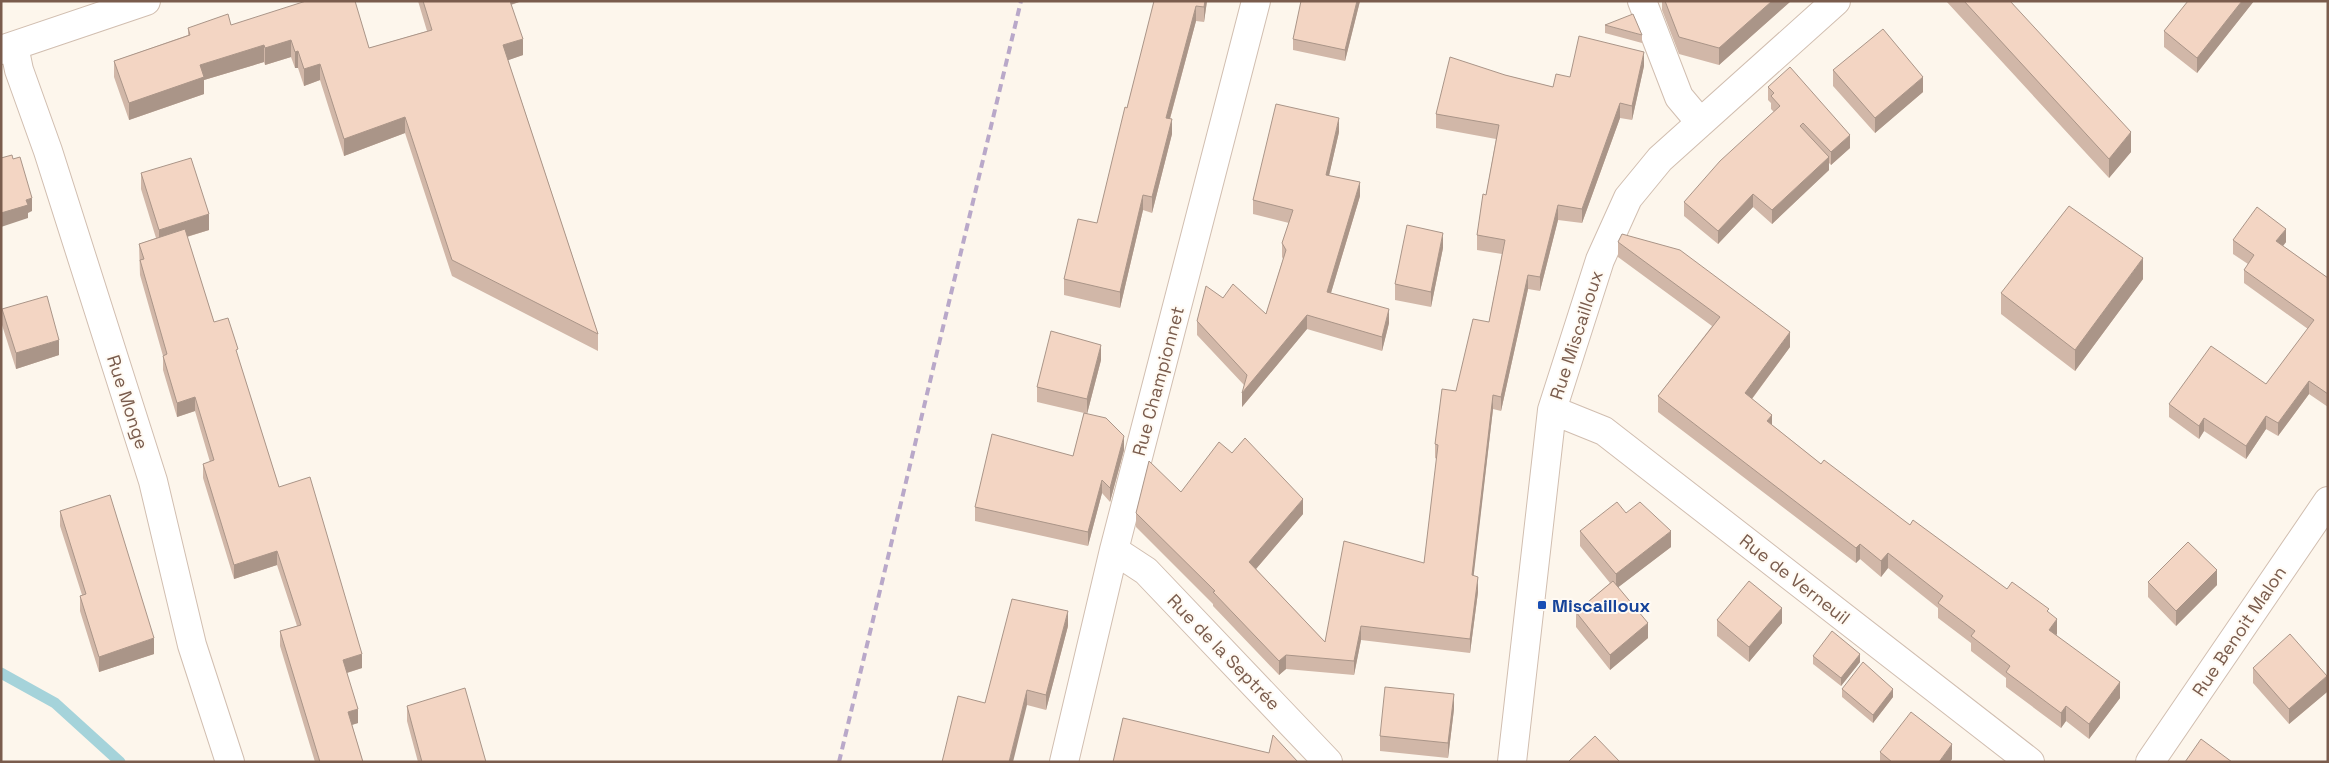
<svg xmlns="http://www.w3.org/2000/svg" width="2329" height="763" font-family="'Space Grotesk',sans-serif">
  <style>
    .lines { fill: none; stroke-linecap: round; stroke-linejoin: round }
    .stream { stroke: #a5d3da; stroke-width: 11 }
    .street-casing { stroke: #d1beb0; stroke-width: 30 }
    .street { stroke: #fff; stroke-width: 28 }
    .rail { stroke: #b9a8c9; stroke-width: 4; stroke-dasharray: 8 5; stroke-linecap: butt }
    .wall { fill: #d1b7a8 }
    .shaded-wall { fill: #aa9588 }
    .building { fill: #f3d5c3; stroke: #aa9588 }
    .transit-dot { fill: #1a4fb4; stroke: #fffaf3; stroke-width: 2 }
    .labels { text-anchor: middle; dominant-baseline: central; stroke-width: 4; stroke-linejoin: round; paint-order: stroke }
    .street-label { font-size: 18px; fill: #7a5c4d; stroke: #fffaf3 }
    .transit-label { font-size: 18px; font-weight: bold; fill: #164399; stroke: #fffaf3; text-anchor: start }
  </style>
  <rect width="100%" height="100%" fill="#fdf6ec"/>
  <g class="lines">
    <path class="stream" d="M 1,673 L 55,703 L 120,762"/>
    <defs>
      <path id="street" d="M 1642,1 L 1679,97 L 1700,122
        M 14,46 L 19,70 L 48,151 L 153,481 L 192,645 L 230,762
        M 1,50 L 146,1
        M 1552,410 L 1604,431 L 2030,762
        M 1114,550 L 1146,571 L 1328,762
        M 1064,762 L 1114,550 L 1256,1
        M 1512,762 L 1552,410 L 1600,260 L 1628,198 L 1660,159 L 1836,1
        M 2150,762 L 2328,501"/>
    </defs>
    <use href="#street" class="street-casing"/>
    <use href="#street" class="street"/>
    <path class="rail" d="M 839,762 L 1021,1"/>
  </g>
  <path class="wall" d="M 418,1 L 522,1 L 511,5 L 523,55 L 508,60 L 598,334 L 598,351 L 452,276 L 405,133 L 344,156 L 320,80 L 304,86 L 298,68 L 295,68 L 291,57 L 265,65 L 264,62 L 204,80 L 204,94 L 129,120 L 114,77 L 114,61 L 188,35 L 188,28 L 231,25 L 369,48 L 427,31 Z
    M 1207,1 L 1204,22 L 1196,21 L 1170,119 L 1172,134 L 1152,213 L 1143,210 L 1120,308 L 1064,295 L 1064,279 L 1097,223 L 1154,4 Z
    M 1360,1 L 1345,61 L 1293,50 L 1293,39 Z
    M 1662,1 L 1791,1 L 1719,65 L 1679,54 L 1662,10 Z
    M 1946,1 L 2010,1 L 2131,152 L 2109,178 Z
    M 2254,1 L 2197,73 L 2164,47 L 2164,31 Z
    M 1605,25 L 1642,35 L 1642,43 L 1605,33 Z
    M 1644,66 L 1632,120 L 1620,118 L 1582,223 L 1558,220 L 1540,291 L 1528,289 L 1501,411 L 1493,409 L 1473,576 L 1478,592 L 1470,653 L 1361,640 L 1354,675 L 1286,669 L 1279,675 L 1213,606 L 1213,604 L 1136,527 L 1136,513 L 1181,492 L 1303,514 L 1256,569 L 1325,642 L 1424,563 L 1437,459 L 1435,458 L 1435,444 L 1456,391 L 1489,322 L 1502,254 L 1477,250 L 1477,235 L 1486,195 L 1496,139 L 1436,128 L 1436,114 L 1505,75 L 1553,87 L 1570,77 Z
    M 1833,70 L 1923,92 L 1875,133 L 1833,86 Z
    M 1768,87 L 1850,148 L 1831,165 L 1829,163 L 1829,170 L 1772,224 L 1753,207 L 1718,244 L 1684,216 L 1684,202 L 1774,112 L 1771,109 L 1771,103 L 1768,100 Z
    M 1339,132 L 1329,175 L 1360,196 L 1331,293 L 1389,323 L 1382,351 L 1307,329 L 1242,407 L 1244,385 L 1197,335 L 1197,321 L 1223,298 L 1266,314 L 1283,259 L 1282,257 L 1282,243 L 1289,223 L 1253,214 L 1253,200 Z
    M 141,173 L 209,230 L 187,237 L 214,322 L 238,358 L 279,487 L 362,668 L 347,673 L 358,723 L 352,725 L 363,762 L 315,762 L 280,646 L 280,631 L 297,626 L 277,565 L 234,579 L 203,478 L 203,464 L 210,462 L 195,411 L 177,417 L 163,370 L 163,356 L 140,275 L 139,244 L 156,238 L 141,189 Z
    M 2233,240 L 2286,242 L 2283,246 L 2328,278 L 2328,407 L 2309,394 L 2278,436 L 2266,429 L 2246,459 L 2204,431 L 2199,439 L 2169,417 L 2169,404 L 2266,384 L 2308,329 L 2244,283 L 2244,270 L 2248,264 L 2233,254 Z
    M 1618,242 L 1790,347 L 1752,399 L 1772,425 L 1821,464 L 1910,525 L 2007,589 L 2049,613 L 2057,634 L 2056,635 L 2120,698 L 2089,739 L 2066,721 L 2061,728 L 2006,687 L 2006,678 L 1971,651 L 1971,643 L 1938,618 L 1938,608 L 1888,568 L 1881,577 L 1860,559 L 1856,563 L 1658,412 L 1658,396 L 1712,326 L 1618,257 Z
    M 1443,248 L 1431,307 L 1395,300 L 1395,284 Z
    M 2143,279 L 2075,371 L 2001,314 L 2001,293 Z
    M 2,309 L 59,355 L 16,369 L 2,325 Z
    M 1101,360 L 1087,414 L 1124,450 L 1110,502 L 1102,493 L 1088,546 L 975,521 L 975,507 L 1073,456 L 1084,413 L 1037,402 L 1037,387 Z
    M 60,511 L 154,654 L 99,672 L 80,611 L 80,596 L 82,595 L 60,526 Z
    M 1626,513 L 1671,547 L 1618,587 L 1648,638 L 1610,670 L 1576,627 L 1576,612 L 1610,583 L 1580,546 L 1580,531 Z
    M 2148,582 L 2217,585 L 2176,626 L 2148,597 Z
    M 1717,620 L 1782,623 L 1749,662 L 1717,636 Z
    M 1068,626 L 1046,710 L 1027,705 L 985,703 Z
    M 1813,656 L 1860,662 L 1841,686 L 1813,664 Z
    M 2253,668 L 2327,692 L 2289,724 L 2253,683 Z
    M 1842,689 L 1893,697 L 1873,723 L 1842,697 Z
    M 407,706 L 486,762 L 418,762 L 407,721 Z
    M 1454,709 L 1448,758 L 1380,751 L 1380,736 Z
    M 1880,752 L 1952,759 L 1950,762 L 1880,762 Z"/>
  <path class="shaded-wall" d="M 506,1 L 522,1 L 506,6 Z
    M 1205,1 L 1207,1 L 1204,22 L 1204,7 Z
    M 1357,1 L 1360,1 L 1345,61 L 1345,50 Z
    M 1772,1 L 1791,1 L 1719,65 L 1719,48 Z
    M 2242,1 L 2254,1 L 2197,73 L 2197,58 Z
    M 1196,6 L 1196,21 L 1166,133 L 1166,118 Z
    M 523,39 L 523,55 L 503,62 L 503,45 Z
    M 291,40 L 291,57 L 265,65 L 265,48 Z
    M 264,45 L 264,62 L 204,80 L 204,94 L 129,120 L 129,103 L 200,65 Z
    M 298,51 L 298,68 L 295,68 L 295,52 Z
    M 1644,52 L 1644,66 L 1632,120 L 1632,106 Z
    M 320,64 L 320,80 L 304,86 L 304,69 Z
    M 1923,77 L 1923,92 L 1875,133 L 1875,118 Z
    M 1620,103 L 1620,118 L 1582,223 L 1582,209 Z
    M 405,117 L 405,133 L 344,156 L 344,139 Z
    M 1339,118 L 1339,132 L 1326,189 L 1326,175 Z
    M 1172,119 L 1172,134 L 1152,213 L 1152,197 Z
    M 2131,132 L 2131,152 L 2109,178 L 2109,159 Z
    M 1850,135 L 1850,148 L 1831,165 L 1831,152 Z
    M 1829,157 L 1829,170 L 1772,224 L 1772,210 Z
    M 1360,182 L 1360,196 L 1327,306 L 1327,292 Z
    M 1753,194 L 1753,207 L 1718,244 L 1718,231 Z
    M 1143,195 L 1143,210 L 1120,308 L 1120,292 Z
    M 32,198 L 32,211 L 28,213 L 28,218 L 1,227 L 1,213 L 26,200 Z
    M 1558,205 L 1558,220 L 1540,291 L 1540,277 Z
    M 209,214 L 209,230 L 159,245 L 159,230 Z
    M 2286,229 L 2286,242 L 2276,255 L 2276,241 Z
    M 1443,233 L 1443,248 L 1431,307 L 1431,292 Z
    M 2143,258 L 2143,279 L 2075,371 L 2075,350 Z
    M 1528,275 L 1528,289 L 1501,411 L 1501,397 Z
    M 1389,309 L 1389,323 L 1382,351 L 1382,337 Z
    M 1307,315 L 1307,329 L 1242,407 L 1242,393 Z
    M 1790,332 L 1790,347 L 1745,408 L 1745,393 Z
    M 59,340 L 59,355 L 16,369 L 16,353 Z
    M 1101,345 L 1101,360 L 1087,414 L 1087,399 Z
    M 2309,381 L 2309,394 L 2278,436 L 2278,423 Z
    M 1493,395 L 1493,409 L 1472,590 L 1472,575 Z
    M 195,397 L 195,411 L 177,417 L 177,403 Z
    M 1772,415 L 1772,430 L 1767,421 Z
    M 2266,416 L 2266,429 L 2246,459 L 2246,446 Z
    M 2204,418 L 2204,431 L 2199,439 L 2199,426 Z
    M 1124,436 L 1124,450 L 1110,502 L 1110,488 Z
    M 1102,480 L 1102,493 L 1088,546 L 1088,532 Z
    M 1303,499 L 1303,514 L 1249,577 L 1249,562 Z
    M 1671,531 L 1671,547 L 1616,589 L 1616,574 Z
    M 1860,544 L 1860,559 L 1856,563 L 1856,548 Z
    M 277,551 L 277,565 L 234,579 L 234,565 Z
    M 1888,553 L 1888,568 L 1881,577 L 1881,561 Z
    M 2217,570 L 2217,585 L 2176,626 L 2176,611 Z
    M 1478,577 L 1478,592 L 1470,653 L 1470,639 Z
    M 1782,608 L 1782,623 L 1749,662 L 1749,647 Z
    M 1068,611 L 1068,626 L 1046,710 L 1046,695 Z
    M 2057,619 L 2057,634 L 2049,645 L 2049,630 Z
    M 1648,623 L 1648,638 L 1610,670 L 1610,655 Z
    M 1361,626 L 1361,640 L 1354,675 L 1354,661 Z
    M 154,638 L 154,654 L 99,672 L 99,657 Z
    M 362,654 L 362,668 L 343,674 L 343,660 Z
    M 1860,654 L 1860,662 L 1841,686 L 1841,678 Z
    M 1286,655 L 1286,669 L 1279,675 L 1279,661 Z
    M 2327,676 L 2327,692 L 2289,724 L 2289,709 Z
    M 2120,682 L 2120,698 L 2089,739 L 2089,724 Z
    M 1893,689 L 1893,697 L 1873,723 L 1873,715 Z
    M 1027,690 L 1027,705 L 1013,762 L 1009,762 Z
    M 1454,694 L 1454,709 L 1448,758 L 1448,743 Z
    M 2066,706 L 2066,721 L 2061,728 L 2061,713 Z
    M 358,709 L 358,723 L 348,726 L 348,712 Z
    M 1952,744 L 1952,759 L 1950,762 L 1939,762 Z"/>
  <path class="building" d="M 306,1 L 355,1 L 369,48 L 432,30 L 423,1 L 510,1 L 523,39 L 503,45 L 598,334 L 452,260 L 405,117 L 344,139 L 320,64 L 304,69 L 298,51 L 295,52 L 291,40 L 265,48 L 264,45 L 200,65 L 204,77 L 129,103 L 114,61 L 190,35 L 188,28 L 228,14 L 231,25 Z
    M 1154,1 L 1205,1 L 1204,7 L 1196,6 L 1166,118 L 1172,119 L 1152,197 L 1143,195 L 1120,292 L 1064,279 L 1078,219 L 1097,223 L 1125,107 L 1127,108 Z
    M 1301,1 L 1357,1 L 1345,50 L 1293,39 Z
    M 1665,1 L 1772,1 L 1719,48 L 1679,37 Z
    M 1964,1 L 2010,1 L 2131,132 L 2109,159 Z
    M 2188,1 L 2242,1 L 2197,58 L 2164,31 Z
    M 1633,14 L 1642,35 L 1605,25 Z
    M 1883,29 L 1923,77 L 1875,118 L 1833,70 Z
    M 1579,36 L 1644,52 L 1632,106 L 1620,103 L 1582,209 L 1558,205 L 1540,277 L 1528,275 L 1501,397 L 1493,395 L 1472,575 L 1478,577 L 1470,639 L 1361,626 L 1354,661 L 1286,655 L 1279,661 L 1213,592 L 1215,591 L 1136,513 L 1149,461 L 1181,492 L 1219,442 L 1232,453 L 1245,438 L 1303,499 L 1249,562 L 1325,642 L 1344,541 L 1424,563 L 1438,445 L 1435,444 L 1442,389 L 1456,391 L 1473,319 L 1489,322 L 1505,240 L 1477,235 L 1483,194 L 1486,195 L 1499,125 L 1436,114 L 1450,57 L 1505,75 L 1553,87 L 1556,74 L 1570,77 Z
    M 1790,67 L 1850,135 L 1831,152 L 1803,123 L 1800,126 L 1829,157 L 1772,210 L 1753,194 L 1718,231 L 1684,202 L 1720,161 L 1780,106 L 1771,96 L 1774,93 L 1768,87 Z
    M 1276,104 L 1339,118 L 1326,175 L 1360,182 L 1327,292 L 1389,309 L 1382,337 L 1307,315 L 1242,393 L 1247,375 L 1197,321 L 1206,286 L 1223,298 L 1233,284 L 1266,314 L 1286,250 L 1282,243 L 1293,210 L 1253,200 Z
    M 12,155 L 13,159 L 20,157 L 32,198 L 26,200 L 28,205 L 1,213 L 1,158 Z
    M 191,158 L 209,214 L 159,230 L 141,173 Z
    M 2069,206 L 2143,258 L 2075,350 L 2001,293 Z
    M 2257,207 L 2286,229 L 2276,241 L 2328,278 L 2328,394 L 2309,381 L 2278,423 L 2266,416 L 2246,446 L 2204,418 L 2199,426 L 2169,404 L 2211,346 L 2266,384 L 2314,320 L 2244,270 L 2254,255 L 2233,240 Z
    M 1407,225 L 1443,233 L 1431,292 L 1395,284 Z
    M 185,229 L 214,322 L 228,318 L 238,349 L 236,350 L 279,487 L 310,477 L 362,654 L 343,660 L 358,709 L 348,712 L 363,762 L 320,762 L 280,631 L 301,625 L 277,551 L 234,565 L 203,464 L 214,460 L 195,397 L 177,403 L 163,356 L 167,354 L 140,260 L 144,259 L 139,244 Z
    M 1622,234 L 1680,250 L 1790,332 L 1745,393 L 1772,415 L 1767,421 L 1821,464 L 1824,460 L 1910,525 L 1913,520 L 2007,589 L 2012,582 L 2049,609 L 2047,611 L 2057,619 L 2049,630 L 2120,682 L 2089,724 L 2066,706 L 2061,713 L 2006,672 L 2010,666 L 1971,636 L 1975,631 L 1938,603 L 1943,596 L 1888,553 L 1881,561 L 1860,544 L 1856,548 L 1658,396 L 1720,317 L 1618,242 Z
    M 47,296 L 59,340 L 16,353 L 2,309 Z
    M 1051,331 L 1101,345 L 1087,399 L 1037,387 Z
    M 1084,413 L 1106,418 L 1124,436 L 1110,488 L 1102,480 L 1088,532 L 975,507 L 992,434 L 1073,456 Z
    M 110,495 L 154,638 L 99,657 L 80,596 L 86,594 L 60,511 Z
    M 1617,502 L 1626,513 L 1640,502 L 1671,531 L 1616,574 L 1580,531 Z
    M 2188,542 L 2217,570 L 2176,611 L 2148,582 Z
    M 1613,581 L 1648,623 L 1610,655 L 1576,612 Z
    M 1749,581 L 1782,608 L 1749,647 L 1717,620 Z
    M 1012,599 L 1068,611 L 1046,695 L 1027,690 L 1009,762 L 942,762 L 958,696 L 985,703 Z
    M 1832,631 L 1860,654 L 1841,678 L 1813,656 Z
    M 2290,634 L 2327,676 L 2289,709 L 2253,668 Z
    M 1863,662 L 1893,689 L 1873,715 L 1842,689 Z
    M 1385,687 L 1454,694 L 1448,743 L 1380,736 Z
    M 465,688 L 486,762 L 422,762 L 407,706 Z
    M 1911,712 L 1952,744 L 1939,762 L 1892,762 L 1880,752 Z
    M 1123,718 L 1269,753 L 1273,735 L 1298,762 L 1113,762 Z
    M 1595,736 L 1620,762 L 1568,762 Z
    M 2201,739 L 2232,762 L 2185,762 Z"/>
  <rect class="transit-dot" x="1537" y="600" width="10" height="10" rx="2.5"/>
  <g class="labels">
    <g class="street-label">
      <text transform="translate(1576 335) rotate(-72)">Rue Miscailloux</text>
      <text transform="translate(1158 381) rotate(-75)">Rue Championnet</text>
      <text transform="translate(128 402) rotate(72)">Rue Monge</text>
      <text transform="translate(1795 579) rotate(38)">Rue de Verneuil</text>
      <text transform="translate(2239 631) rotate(-56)">Rue Benoit Malon</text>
      <text transform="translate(1224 652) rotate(46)">Rue de la Septrée</text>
    </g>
    <g class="transit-label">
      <text x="1552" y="605">Miscailloux</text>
    </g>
  </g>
  <rect width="2329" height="763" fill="none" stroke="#7a5c4d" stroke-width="5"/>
</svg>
